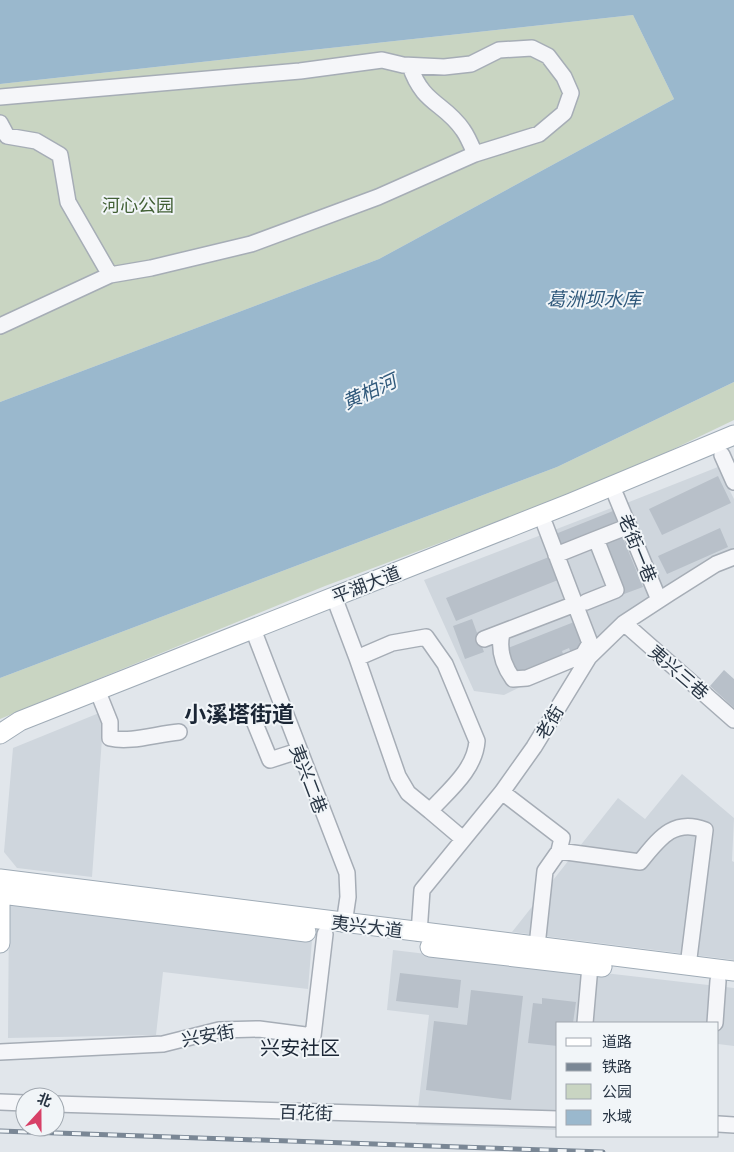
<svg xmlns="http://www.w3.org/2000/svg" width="734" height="1152" font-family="Lato,'Noto Sans SC',sans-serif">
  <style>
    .built { fill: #cfd6dd }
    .green { fill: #c9d5c2 }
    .water { fill: #9ab8cd }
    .building { fill: #b8c0c9 }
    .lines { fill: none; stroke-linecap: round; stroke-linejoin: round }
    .minor-casing { stroke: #a6adb6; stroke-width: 18 }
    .major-casing { stroke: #a0acb7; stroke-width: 21 }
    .minor { stroke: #f5f6f9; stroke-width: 15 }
    .major { stroke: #fff; stroke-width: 19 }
    .rail-casing { stroke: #7a8795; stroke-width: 5 }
    .rail { stroke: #f1f5f8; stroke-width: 3; stroke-dasharray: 9; stroke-linecap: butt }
    .labels { text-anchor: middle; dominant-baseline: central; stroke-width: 4; stroke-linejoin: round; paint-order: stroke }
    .park-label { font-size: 18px; fill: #426035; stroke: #f1f5f8 }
    .street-label { font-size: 18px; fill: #283544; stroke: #f1f5f8 }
    .water-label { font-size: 19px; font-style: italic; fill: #30597b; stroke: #f1f5f8 }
    .quarter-label { font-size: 20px; fill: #1b2635; stroke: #f1f5f8 }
    .district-label { font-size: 22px; font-weight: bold; fill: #1b2635; stroke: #f1f5f8 }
  </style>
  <rect width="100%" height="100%" fill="#e1e6eb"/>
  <path class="built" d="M 718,467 L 734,499 L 734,553 L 661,593 L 624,504 Z
    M 614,507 L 652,598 L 575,672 L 565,665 L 504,695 L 474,691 L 424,580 Z
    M 104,711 L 92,877 L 17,868 L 4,852 L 13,748 Z
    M 682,774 L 734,818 L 732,861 L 734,862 L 734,960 L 512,932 L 618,798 L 645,819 Z
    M 9,903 L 312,940 L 308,989 L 163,972 L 156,1035 L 8,1038 Z
    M 393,950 L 585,973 L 581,1023 L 558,1023 L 558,1130 L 416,1125 L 429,1015 L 387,1010 Z
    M 596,972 L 734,988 L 734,1046 L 718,1044 L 718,1023 L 592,1023 Z"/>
  <path class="green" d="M 633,15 L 674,99 L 379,259 L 0,402 L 0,84 Z
    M 734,382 L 734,420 L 611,479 L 325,586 L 0,719 L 0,678 L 557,467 Z"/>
  <path class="water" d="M 0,0 L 734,0 L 734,382 L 557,467 L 0,678 L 0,402 L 379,259 L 674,99 L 633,15 L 0,84 Z"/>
  <path class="building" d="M 718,476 L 731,503 L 662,535 L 649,509 Z
    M 613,511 L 619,526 L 559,550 L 553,535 Z
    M 720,528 L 728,547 L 667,574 L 658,556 Z
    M 620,531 L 643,587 L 624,594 L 601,539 Z
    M 554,555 L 563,578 L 456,621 L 446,598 Z
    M 472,619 L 484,652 L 465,659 L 453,626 Z
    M 574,622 L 585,651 L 572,656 L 569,648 L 562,651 L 564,657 L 514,676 L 503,650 Z
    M 724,670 L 734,679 L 734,708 L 710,686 Z
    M 400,973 L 461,980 L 458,1008 L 396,1001 Z
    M 471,990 L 523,996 L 511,1100 L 426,1090 L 434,1021 L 467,1025 Z
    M 542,998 L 576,1002 L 573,1023 L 558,1023 L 558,1046 L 528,1043 L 533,1003 L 542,1004 Z"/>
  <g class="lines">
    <defs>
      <path id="minor" d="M 410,66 C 423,105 444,102 463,130 C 468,137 472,147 475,154
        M 0,97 L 300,71 L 382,60 L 403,65 L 444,67 L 471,64 L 499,50 L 532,48 L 548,56 L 564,77 L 571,93 L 564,113 L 539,134 L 475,154 L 378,197 L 251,244 L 151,268 L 110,275 L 0,326
        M 0,123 L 7,136 L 36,141 L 60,155 L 68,202 L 110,275
        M 722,455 L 734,482
        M 616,496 L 659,600
        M 596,539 L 629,526
        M 556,555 L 596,539 L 616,590 L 586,602
        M 337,605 L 357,658 L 392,643 L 426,637 L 445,664 L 477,741 C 475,770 448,791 430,811 L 463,839
        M 624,623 L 734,720
        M 502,633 C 498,650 503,665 513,679 L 527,678 L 583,655 L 590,643 L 575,604
        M 256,637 L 347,873 L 348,897 L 344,924
        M 484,639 L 575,604 L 545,525
        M 357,658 L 398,776 L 408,793 L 430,811
        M 100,697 L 110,722 L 110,738 C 130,743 156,734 179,732
        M 254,721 L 270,760 L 298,751
        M 502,792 L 562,838 L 559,851
        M 419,933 L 422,890 L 502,792 L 534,747 L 589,657 L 624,623 L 670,593 L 716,564 L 734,557
        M 537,946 L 545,871 L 559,851 L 640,862 C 659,839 673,818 705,830 L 688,966
        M 585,1023 L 590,966
        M 715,1023 L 718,981
        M 0,1052 L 163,1044 L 219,1030 L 259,1029 L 313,1036 L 325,934
        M 0,1102 L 25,1103
        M 55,1104 L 558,1119
        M 718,1124 L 734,1125"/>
      <path id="major" d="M 0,734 L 20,721 L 571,503 L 734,435
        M 0,879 L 734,971
        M 0,891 L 0,943
        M 0,894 L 306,932
        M 430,947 L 602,967"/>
    </defs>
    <use href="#minor" class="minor-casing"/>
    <use href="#major" class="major-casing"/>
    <use href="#minor" class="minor"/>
    <use href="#major" class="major"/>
    <defs>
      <path id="rail" d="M 0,1131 L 603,1152"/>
    </defs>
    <use href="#rail" class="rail-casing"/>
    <use href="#rail" class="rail"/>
  </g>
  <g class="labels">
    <g class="park-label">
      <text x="138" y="205">河心公园</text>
    </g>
    <g class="street-label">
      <text transform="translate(638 548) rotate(68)">老街一巷</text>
      <text transform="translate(366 584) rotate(-21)">平湖大道</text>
      <text transform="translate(679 672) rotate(41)">夷兴三巷</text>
      <text transform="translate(549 722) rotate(-59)">老街</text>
      <text transform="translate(309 779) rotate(69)">夷兴二巷</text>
      <text transform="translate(367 926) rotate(7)">夷兴大道</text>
      <text transform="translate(208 1035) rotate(-10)">兴安街</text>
      <text transform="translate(306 1112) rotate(2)">百花街</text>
    </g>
    <g class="water-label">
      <text x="594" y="298">葛洲坝水库</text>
      <text transform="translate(369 391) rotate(-25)">黄柏河</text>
    </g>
    <g class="quarter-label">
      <text x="300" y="1047">兴安社区</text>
    </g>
    <g class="district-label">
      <text x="239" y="713">小溪塔街道</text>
    </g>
  </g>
  <rect x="556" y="1022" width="162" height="115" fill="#f1f5f8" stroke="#a1a8b0"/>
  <rect x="566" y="1038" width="25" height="8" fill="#ffffff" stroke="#a1a8b0"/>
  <text x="602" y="1047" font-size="15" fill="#283544">道路</text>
  <rect x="566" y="1063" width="25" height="8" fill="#7a8795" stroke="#a1a8b0"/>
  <text x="602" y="1072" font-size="15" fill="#283544">铁路</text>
  <rect x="566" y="1084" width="25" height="15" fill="#c9d5c2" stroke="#a1a8b0"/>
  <text x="602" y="1097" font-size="15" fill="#283544">公园</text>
  <rect x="566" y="1110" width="25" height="15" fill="#9ab8cd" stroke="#a1a8b0"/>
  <text x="602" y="1122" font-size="15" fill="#283544">水域</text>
  <g transform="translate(40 1112) rotate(21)"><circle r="24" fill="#f1f5f8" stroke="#a1a8b0"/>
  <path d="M0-4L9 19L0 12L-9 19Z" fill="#d74067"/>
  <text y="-8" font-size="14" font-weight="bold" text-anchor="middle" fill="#283544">北</text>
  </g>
</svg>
